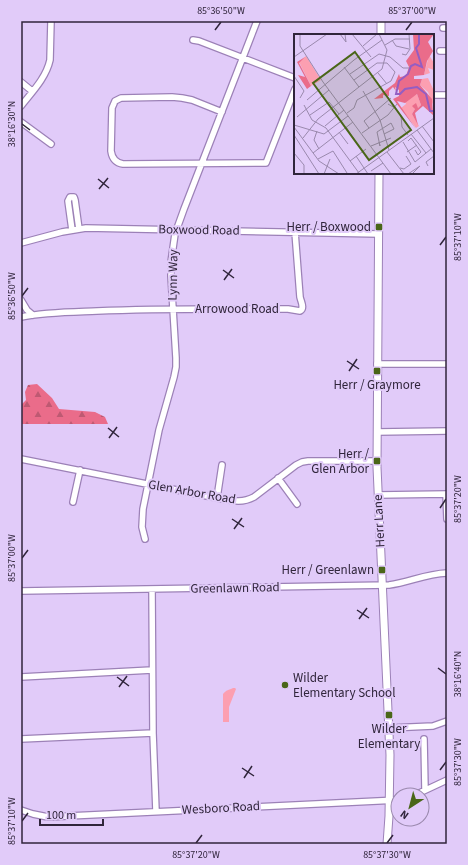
<svg xmlns="http://www.w3.org/2000/svg" width="468" height="865" font-family="'Source Sans 3',sans-serif">
  <style>
    .forest { fill: url(#forest-firs) }
    .park { fill: #fc9fb1 }
    .lines { fill: none; stroke-linecap: round; stroke-linejoin: round }
    .minor-casing { stroke: #9c81b7; stroke-width: 8 }
    .major-casing { stroke: #9c81b7; stroke-width: 9 }
    .minor { stroke: #fff; stroke-width: 5.5 }
    .major { stroke: #fff; stroke-width: 7 }
    .ticks { fill: none; stroke: #30253b; stroke-width: 1.5 }
    .poi-dot { fill: #4a6618; stroke: #e1cbf9; stroke-width: 1.5 }
    .labels { text-anchor: middle; dominant-baseline: central; stroke-width: 4; stroke-linejoin: round; paint-order: stroke }
    .poi-label { font-size: 13px; fill: #30253b; stroke: #e1cbf9; text-anchor: end }
    .street-label { font-size: 13px; fill: #30253b; stroke: #e1cbf9 }
    .inset-river { fill: none; stroke: #945dc3; stroke-width: 2 }
    .inset-road { fill: none; stroke: #9a89ad; stroke-width: 1 }
    .view { fill: #4a6618; fill-opacity: 0.15; stroke: #4a6618; stroke-width: 2 }
    .inset-edge { fill: none; stroke: #30253b; stroke-width: 2 }
    .neatline { fill: none; stroke: #30253b; stroke-width: 1.5 }
    .ticks-label { font-size: 10px; text-anchor: middle; fill: #30253b }
  </style>
  <defs>
    <pattern id="forest-firs" width="22" height="20" patternUnits="userSpaceOnUse"><rect width="22" height="20" fill="#ea6c8a"/><path d="M5 1l3.5 6h-7zM16 11l3.5 6h-7z" fill="#be5972"/></pattern>
  </defs>
  <rect width="100%" height="100%" fill="#e1cbf9"/>
  <path class="forest" d="M 37,384 L 52,398 L 59,409 L 95,412 L 105,417 L 108,424 L 21,424 L 21,405 L 26,400 L 25,392 L 28,385 Z"/>
  <path class="park" d="M 233,688 L 235,688 L 236,689 L 229,707 L 229,722 L 223,722 L 223,694 C 226,690 229,690 233,688 Z"/>
  <g class="lines">
    <defs>
      <path id="minor" d="M 443,28 L 447,28
        M 193,40 L 199,41 L 295,78
        M 440,51 L 447,51
        M 21,82 L 32,91
        M 434,95 L 447,95
        M 21,106 C 32,92 46,78 50,60 L 51,21
        M 222,112 L 192,100 L 182,98 L 172,97 L 121,98 L 115,101 L 112,108 L 111,151 C 112,158 116,163 123,164 L 266,163 L 295,89
        M 21,122 L 51,144
        M 72,230 L 68,201 L 70,197 L 74,197 L 75,200 L 79,229
        M 21,243 L 62,232 L 86,228 L 379,234
        M 21,300 L 27,310 L 33,315
        M 21,317 C 46,312 71,312 97,311 C 160,308 224,309 288,309 L 300,311 C 305,308 301,302 300,297 L 295,232
        M 377,364 L 447,364
        M 377,432 L 447,431
        M 21,459 L 222,499 C 233,501 243,503 254,497 L 296,465 L 302,462 L 308,461 L 377,461
        M 278,478 L 297,504
        M 446,494 L 447,519
        M 378,495 L 447,494
        M 217,498 L 222,465
        M 73,502 L 80,470
        M 145,539 L 142,527 L 143,509 L 159,430 L 174,377 L 176,367 L 176,358 L 171,276 L 171,262 L 175,234 L 184,209 L 257,21
        M 152,589 L 153,733 L 156,811
        M 21,591 L 389,585 C 410,582 425,574 447,573
        M 21,677 L 152,670
        M 389,728 L 433,726 L 447,721
        M 21,739 L 153,733
        M 424,739 L 425,790
        M 415,795 L 447,780
        M 21,810 L 33,814 L 48,817 L 398,800"/>
      <path id="major" d="M 381,35 L 381,21
        M 379,173 L 377,467 L 390,755 L 389,816 L 387,844"/>
    </defs>
    <use href="#minor" class="minor-casing"/>
    <use href="#major" class="major-casing"/>
    <use href="#minor" class="minor"/>
    <use href="#major" class="major"/>
  </g>
  <path class="ticks" d="M 215,30 L 221,22M 406,30 L 412,22M 22,124 L 30,130M 98,179 L 109,188M 99,189 L 108,178M 440,245 L 446,237M 223,270 L 234,278M 224,280 L 232,269M 22,296 L 28,288M 347,361 L 359,369M 349,371 L 357,359M 108,428 L 119,437M 109,438 L 117,427M 440,508 L 446,499M 232,519 L 244,527M 234,529 L 242,518M 22,558 L 28,550M 357,610 L 369,618M 359,619 L 367,608M 438,668 L 446,674M 117,677 L 129,686M 119,687 L 127,676M 242,768 L 254,776M 440,770 L 446,762M 244,778 L 252,766M 22,821 L 28,813M 196,843 L 202,835M 387,843 L 393,835"/>
  <g class="poi-dot">
    <rect x="375" y="223" width="8" height="8" rx="2"/>
    <rect x="373" y="367" width="8" height="8" rx="2"/>
    <rect x="373" y="457" width="8" height="8" rx="2"/>
    <rect x="378" y="566" width="8" height="8" rx="2"/>
    <circle cx="285" cy="685" r="4"/>
    <rect x="385" y="711" width="8" height="8" rx="2"/>
  </g>
  <g class="labels">
    <g class="poi-label">
      <text x="371" y="227">Herr / Boxwood</text>
      <text x="377" y="385" text-anchor="middle">Herr / Graymore</text>
      <text x="369" y="454">Herr /<tspan x="369" dy="15">Glen Arbor</tspan></text>
      <text x="374" y="570">Herr / Greenlawn</text>
      <text x="293" y="678" text-anchor="start">Wilder<tspan x="293" dy="15">Elementary School</tspan></text>
      <text x="389" y="729" text-anchor="middle">Wilder<tspan x="389" dy="15">Elementary</tspan></text>
    </g>
    <g class="street-label">
      <text transform="translate(199 230) rotate(1)">Boxwood Road</text>
      <text transform="translate(173 275) rotate(-89)">Lynn Way</text>
      <text x="237" y="309">Arrowood Road</text>
      <text transform="translate(192 492) rotate(10)">Glen Arbor Road</text>
      <text transform="translate(379 521) rotate(-93)">Herr Lane</text>
      <text transform="translate(235 588) rotate(-1)">Greenlawn Road</text>
      <text transform="translate(221 808) rotate(-3)">Wesboro Road</text>
    </g>
  </g>
  <g transform="translate(294 34)">
    <rect width="140" height="140" fill="#e1cbf9"/>
    <path d="M 135,21 L 140,29 L 140,36 L 134,34 L 136,39 L 130,41 ZM 12,22 L 27,46 L 17,52 L 5,28 ZM 134,44 L 140,57 L 140,73 L 134,58 L 126,51 L 128,45 ZM 123,60 L 127,71 L 124,74 L 119,71 L 121,75 L 118,80 L 125,92 L 122,94 L 107,74 L 112,70 L 111,67 Z" fill="#fc9fb1"/>
    <path d="M 119,0 L 140,0 L 134,8 L 139,17 L 133,27 L 130,41 L 120,42 L 120,45 L 128,45 L 126,51 L 138,65 L 139,81 L 129,72 L 121,79 L 124,91 L 118,80 L 121,75 L 118,72 L 122,69 L 124,74 L 127,71 L 123,60 L 111,69 L 103,67 L 122,95 L 99,65 L 105,62 L 105,56 L 101,53 L 102,57 L 99,53 L 95,57 L 95,62 L 89,61 L 89,64 L 80,65 L 101,49 L 105,40 L 106,43 L 112,42 L 115,33 L 112,27 L 120,16 ZM 11,23 L 5,29 L 17,52 L 13,55 L 4,41 L 11,43 L 3,28 Z" fill="#ea6c8a"/>
    <path class="inset-river" d="M 125,0 L 125,10 L 122,14 L 128,33 L 121,30 L 117,32 L 114,40 L 105,47 L 102,60 L 106,60 L 111,55 L 123,53 L 132,60 L 136,77 L 140,77"/>
    <path class="inset-road" d="M 6,0 L 6,12 L 29,48 L 97,140M 46,0 L 52,8 L 51,0M 58,0 L 77,23M 98,6 L 102,12 L 115,15M 91,11 L 101,5 L 116,5M 69,12 L 83,0M 108,20 L 112,21 L 116,15 L 115,0M 0,23 L 33,0M 50,33 L 65,53M 84,39 L 93,50M 56,40 L 85,20 L 96,23 L 109,34 L 115,34M 0,42 L 10,57 L 6,64M 69,57 L 86,86 L 95,116M 13,66 L 60,26 L 88,6M 94,70 L 101,74 L 107,82 L 108,93 L 114,101M 10,71 L 18,86 L 32,94 L 65,139M 53,79 L 60,74 L 63,66 L 97,47 L 101,38 L 93,29 L 83,29 L 60,46M 16,81 L 35,68 L 45,80M 3,83 L 35,56M 0,91 L 30,100 L 54,82M 31,92 L 50,76M 128,92 L 140,108M 0,93 L 25,127 L 45,140M 52,93 L 60,105M 75,94 L 70,87 L 97,64M 123,96 L 140,119M 23,97 L 20,106 L 25,115M 45,98 L 54,110M 68,99 L 94,81 L 103,70M 117,100 L 132,119M 0,101 L 25,140M 9,104 L 24,85 L 88,35 L 93,16 L 85,0M 114,107 L 117,104 L 127,118 L 124,121 L 121,116M 85,108 L 86,112 L 83,98 L 97,89 L 100,95 L 90,100M 109,108 L 121,128 L 137,115M 77,112 L 97,104M 93,118 L 110,140M 113,118 L 123,111M 0,119 L 10,131 L 10,140M 19,119 L 59,88M 62,122 L 74,140M 24,125 L 39,117 L 53,139M 56,127 L 72,115M 134,132 L 132,128 L 140,122M 106,134 L 110,135 L 117,130 L 112,122M 77,137 L 89,129M 30,140 L 36,125M 62,140 L 140,84M 114,140 L 126,132 L 118,140"/>
    <path class="view" d="M 61,18 L 117,96 L 75,126 L 19,49 Z"/>
    <rect width="140" height="140" class="inset-edge"/>
  </g>
  <rect width="468" height="865" fill="none" stroke="#e1cbf9" stroke-width="44"/>
  <g transform="translate(410 807) rotate(216)"><circle r="19" fill="#e1cbf9" stroke="#9a89ad"/>
  <path d="M0-3L7 15L0 10L-7 15Z" fill="#4a6618"/>
  <text y="-6" font-size="11" font-weight="bold" text-anchor="middle" fill="#30253b">N</text>
  </g>
  <path d="M40 819v6h63v-6" fill="none" stroke="#30253b" stroke-width="2"/>
  <text x="46" y="819" font-size="12" fill="#30253b" stroke="#e1cbf9" stroke-width="3" paint-order="stroke">100 m</text>
  <rect x="22" y="22" width="424" height="821" class="neatline"/>
  <g class="ticks-label">
    <text x="221" y="14">85°36'50"W</text>
    <text x="412" y="14">85°37'00"W</text>
    <text transform="translate(11 124) rotate(-90)" y="4">38°16'30"N</text>
    <text transform="translate(457 237) rotate(-90)" y="4">85°37'10"W</text>
    <text transform="translate(11 296) rotate(-90)" y="4">85°36'50"W</text>
    <text transform="translate(457 499) rotate(-90)" y="4">85°37'20"W</text>
    <text transform="translate(11 558) rotate(-90)" y="4">85°37'00"W</text>
    <text transform="translate(457 674) rotate(-90)" y="4">38°16'40"N</text>
    <text transform="translate(457 762) rotate(-90)" y="4">85°37'30"W</text>
    <text transform="translate(11 821) rotate(-90)" y="4">85°37'10"W</text>
    <text x="196" y="858">85°37'20"W</text>
    <text x="387" y="858">85°37'30"W</text>
  </g>
</svg>
